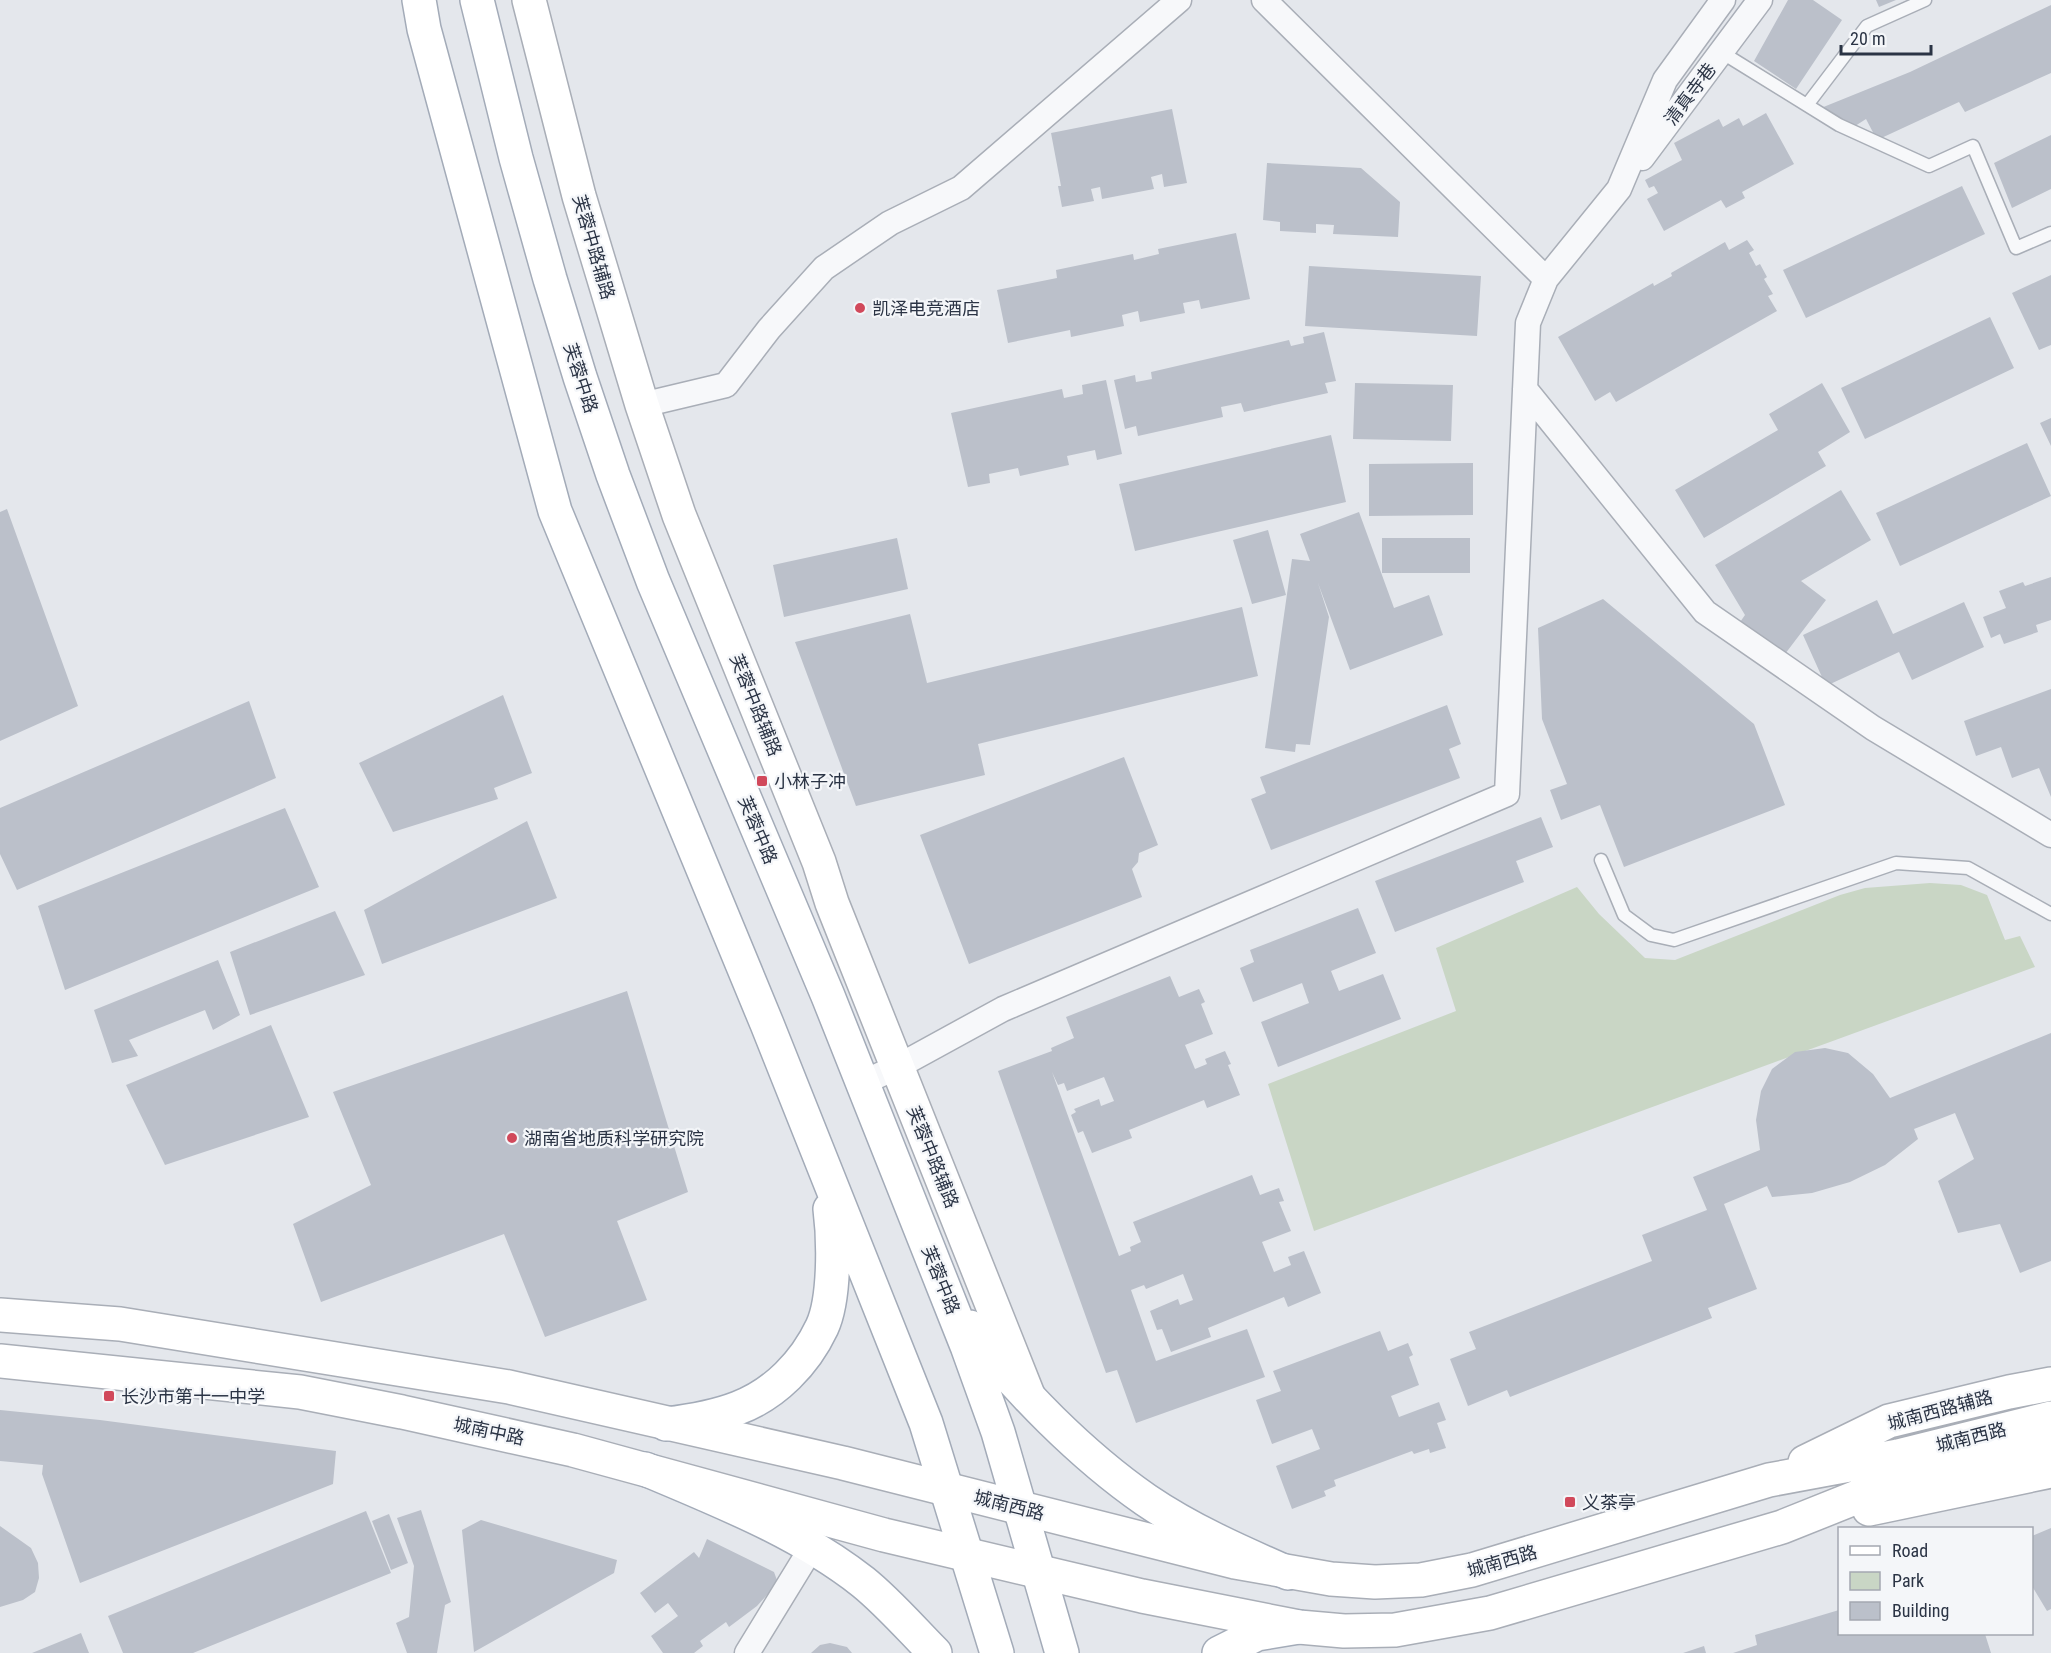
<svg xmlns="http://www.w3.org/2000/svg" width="2051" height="1653" font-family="'Roboto Condensed','Noto Sans SC',sans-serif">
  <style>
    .green { fill: #c9d6c5 }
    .building { fill: #bbc0ca }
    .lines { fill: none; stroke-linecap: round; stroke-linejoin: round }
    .lane-casing { stroke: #a9aeb7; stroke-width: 15 }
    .street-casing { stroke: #a9aeb7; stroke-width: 27 }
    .secondary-casing { stroke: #a9aeb7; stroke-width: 36 }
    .primary-casing { stroke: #a3abb8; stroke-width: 36 }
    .lane { stroke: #f7f8fa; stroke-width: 12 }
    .street { stroke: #f7f8fa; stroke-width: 24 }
    .secondary { stroke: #fff; stroke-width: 33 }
    .primary { stroke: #fff; stroke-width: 33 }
    .poi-dot { fill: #d1495b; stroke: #f4f6f9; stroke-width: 2 }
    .labels { text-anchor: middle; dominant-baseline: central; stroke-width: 4.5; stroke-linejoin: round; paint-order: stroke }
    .street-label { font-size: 18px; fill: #2b3445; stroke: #f4f6f9 }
    .poi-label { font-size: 18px; fill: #2b3445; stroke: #f4f6f9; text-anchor: start }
  </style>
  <rect width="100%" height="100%" fill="#e4e7ec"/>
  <path class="green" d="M 1930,883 L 1961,885 L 1987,895 L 2005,940 L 2020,936 L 2035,967 L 1314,1231 L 1268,1084 L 1456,1011 L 1436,948 L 1577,887 L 1599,914 L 1645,958 L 1675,960 L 1840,895 L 1865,888 Z"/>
  <path class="building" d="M 1788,0 L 1813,0 L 1842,20 L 1796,89 L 1754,61 Z
    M 1876,0 L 1896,0 L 1879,7 Z
    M 2051,5 L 2051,73 L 1965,112 L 1959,102 L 1877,140 L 1866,119 L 1852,128 L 1821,108 L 1910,72 Z
    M 1172,109 L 1187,183 L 1164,187 L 1162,174 L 1151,177 L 1154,189 L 1102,199 L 1100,187 L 1091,189 L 1094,201 L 1062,207 L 1058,186 L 1061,186 L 1051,133 Z
    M 1766,113 L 1794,164 L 1742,192 L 1745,198 L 1726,208 L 1721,200 L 1664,231 L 1647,199 L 1658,193 L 1654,186 L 1649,188 L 1645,180 L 1682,160 L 1674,143 L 1719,119 L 1723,127 L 1739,118 L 1743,126 Z
    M 2051,135 L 2051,189 L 2012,208 L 1994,163 Z
    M 1267,163 L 1361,168 L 1400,202 L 1398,237 L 1333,234 L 1334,225 L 1316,224 L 1316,233 L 1280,231 L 1280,222 L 1263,220 Z
    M 1962,186 L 1985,234 L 1806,318 L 1783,270 Z
    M 1236,233 L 1250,299 L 1201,309 L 1199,300 L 1183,303 L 1185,313 L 1140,322 L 1138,311 L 1122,315 L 1124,326 L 1071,337 L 1070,330 L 1008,343 L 997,290 L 1057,278 L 1056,270 L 1133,254 L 1134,260 L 1159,254 L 1158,249 Z
    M 1747,240 L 1754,250 L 1749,253 L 1756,266 L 1760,264 L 1767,277 L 1764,279 L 1773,294 L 1768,296 L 1777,311 L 1616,402 L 1610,392 L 1595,401 L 1558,337 L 1653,283 L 1654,286 L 1672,276 L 1671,273 L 1725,242 L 1729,250 Z
    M 1309,266 L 1481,276 L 1477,336 L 1305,326 Z
    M 2051,275 L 2051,345 L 2039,350 L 2012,293 Z
    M 1990,317 L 2014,368 L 1865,439 L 1841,388 Z
    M 1324,332 L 1336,381 L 1325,383 L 1328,393 L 1244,412 L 1241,403 L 1221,407 L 1223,417 L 1138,436 L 1136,426 L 1125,429 L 1114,380 L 1135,375 L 1136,382 L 1152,379 L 1151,372 L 1289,340 L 1291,346 L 1304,343 L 1303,337 Z
    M 1106,380 L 1122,454 L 1097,460 L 1095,450 L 1067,456 L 1069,465 L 1020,476 L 1018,468 L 989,474 L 990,483 L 968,487 L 951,413 L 1062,389 L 1064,398 L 1083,394 L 1082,385 Z
    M 1355,383 L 1453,385 L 1451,441 L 1353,439 Z
    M 1822,383 L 1850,432 L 1818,452 L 1826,466 L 1704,538 L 1675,490 L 1778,430 L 1769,414 Z
    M 2051,418 L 2051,446 L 2040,423 Z
    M 1331,435 L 1346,502 L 1135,551 L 1119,484 Z
    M 2027,443 L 2051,496 L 1900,566 L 1876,513 Z
    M 1473,463 L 1473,515 L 1369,516 L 1369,464 Z
    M 1841,490 L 1871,540 L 1801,581 L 1826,600 L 1782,658 L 1738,625 L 1745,615 L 1715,565 Z
    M 7,509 L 78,706 L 0,741 L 0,512 Z
    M 1359,512 L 1394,608 L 1429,595 L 1443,635 L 1350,670 L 1318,583 L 1329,617 L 1310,745 L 1296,744 L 1295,752 L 1265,748 L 1292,559 L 1310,561 L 1300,534 Z
    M 1268,530 L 1286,595 L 1252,604 L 1233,540 Z
    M 897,538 L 908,589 L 784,617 L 773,565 Z
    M 1382,538 L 1470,538 L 1470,573 L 1382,573 Z
    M 2051,577 L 2051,620 L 2036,625 L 2038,632 L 2004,644 L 2000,634 L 1991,638 L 1983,617 L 2006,608 L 1999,591 L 2023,582 L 2025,586 Z
    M 1603,599 L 1754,724 L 1785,805 L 1624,867 L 1600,805 L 1561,820 L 1550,790 L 1567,784 L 1542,719 L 1538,628 Z
    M 1877,600 L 1893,634 L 1964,602 L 1984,647 L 1912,680 L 1899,652 L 1826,686 L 1803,635 Z
    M 1242,607 L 1258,676 L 978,744 L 985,775 L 856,806 L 795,642 L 910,614 L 927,683 Z
    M 2051,689 L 2051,797 L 2039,768 L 2012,778 L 2001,747 L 1976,756 L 1964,721 Z
    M 503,695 L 532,773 L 494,788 L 498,799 L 393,832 L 359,763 Z
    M 249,701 L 276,778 L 17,890 L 0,854 L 0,808 Z
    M 1447,705 L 1461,744 L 1449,749 L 1460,778 L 1271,850 L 1251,799 L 1266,793 L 1260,777 Z
    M 1124,757 L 1158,845 L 1139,853 L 1138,862 L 1132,869 L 1142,897 L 969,964 L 920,835 Z
    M 285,808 L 319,887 L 65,990 L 38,906 Z
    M 1541,817 L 1553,847 L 1516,861 L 1524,882 L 1395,932 L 1375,881 Z
    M 527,821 L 557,898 L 382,964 L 364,910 Z
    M 1358,908 L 1376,953 L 1331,971 L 1339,991 L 1383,974 L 1401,1019 L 1278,1067 L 1261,1022 L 1309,1003 L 1302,983 L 1253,1002 L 1240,968 L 1254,962 L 1250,950 Z
    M 335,911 L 365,975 L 250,1015 L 230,952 Z
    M 218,960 L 240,1015 L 213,1030 L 205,1010 L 129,1040 L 138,1056 L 112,1063 L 94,1010 Z
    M 1170,976 L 1179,997 L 1199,989 L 1205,1002 L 1201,1004 L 1213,1034 L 1185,1045 L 1195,1069 L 1207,1064 L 1205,1059 L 1225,1051 L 1231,1064 L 1228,1065 L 1240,1095 L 1207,1108 L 1204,1100 L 1129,1130 L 1132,1138 L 1092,1153 L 1083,1131 L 1078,1133 L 1071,1115 L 1076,1112 L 1074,1109 L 1099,1099 L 1101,1106 L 1114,1101 L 1104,1077 L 1067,1091 L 1064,1083 L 1058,1085 L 1052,1072 L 1119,1256 L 1131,1251 L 1130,1247 L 1141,1242 L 1133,1222 L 1252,1175 L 1260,1195 L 1279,1188 L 1284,1201 L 1279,1202 L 1291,1231 L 1262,1242 L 1274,1272 L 1291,1265 L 1288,1257 L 1304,1251 L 1321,1293 L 1288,1307 L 1284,1297 L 1208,1328 L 1211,1337 L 1171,1352 L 1162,1329 L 1157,1330 L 1150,1311 L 1178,1299 L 1180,1305 L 1193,1300 L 1183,1274 L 1146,1289 L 1144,1285 L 1131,1290 L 1156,1361 L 1247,1329 L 1265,1377 L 1136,1423 L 1117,1370 L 1106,1373 L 998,1071 L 1052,1051 L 1051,1048 L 1074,1038 L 1066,1017 Z
    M 627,991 L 688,1192 L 617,1221 L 647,1300 L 545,1337 L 504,1234 L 321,1302 L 293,1224 L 371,1185 L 333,1092 Z
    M 271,1025 L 309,1117 L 165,1165 L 126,1085 Z
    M 2051,1033 L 2051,1261 L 2020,1273 L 2000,1224 L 1958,1233 L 1938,1181 L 1974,1159 L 1955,1113 L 1914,1129 L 1918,1139 L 1885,1165 L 1850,1182 L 1812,1193 L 1772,1197 L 1767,1186 L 1724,1204 L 1757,1289 L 1708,1308 L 1712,1318 L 1510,1397 L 1507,1390 L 1468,1406 L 1450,1359 L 1476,1349 L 1469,1332 L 1652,1261 L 1642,1235 L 1707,1210 L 1693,1177 L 1760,1150 L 1756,1120 L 1761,1091 L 1772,1069 L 1795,1052 L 1825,1048 L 1848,1053 L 1873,1074 L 1890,1098 Z
    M 1380,1331 L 1388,1351 L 1408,1343 L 1413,1355 L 1409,1357 L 1419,1385 L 1391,1396 L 1399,1417 L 1439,1402 L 1446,1420 L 1437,1423 L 1446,1448 L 1430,1453 L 1429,1449 L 1414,1454 L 1412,1451 L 1334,1480 L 1336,1486 L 1324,1491 L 1326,1496 L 1292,1509 L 1276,1466 L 1320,1449 L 1312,1429 L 1272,1444 L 1256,1400 L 1281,1391 L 1273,1371 Z
    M 0,1410 L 100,1420 L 336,1451 L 333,1484 L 80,1583 L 42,1474 L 43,1465 L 0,1461 Z
    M 421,1510 L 451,1602 L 445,1605 L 437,1653 L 407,1653 L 396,1623 L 409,1617 L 414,1566 L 397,1518 Z
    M 366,1511 L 391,1573 L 193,1653 L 123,1653 L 108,1616 Z
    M 389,1514 L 408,1563 L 391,1570 L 372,1521 Z
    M 481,1520 L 617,1560 L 614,1573 L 474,1652 L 462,1530 Z
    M 0,1526 L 31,1548 L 38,1563 L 39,1578 L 35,1592 L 23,1600 L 0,1607 Z
    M 2051,1528 L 2051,1609 L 2047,1611 L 2032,1586 L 2032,1536 Z
    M 707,1539 L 774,1572 L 778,1583 L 757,1606 L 729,1627 L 726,1622 L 700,1641 L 703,1646 L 694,1653 L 663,1653 L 651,1636 L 678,1616 L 668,1603 L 655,1613 L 640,1593 L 694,1552 L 699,1558 Z
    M 1839,1610 L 1839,1634 L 1985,1634 L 1991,1653 L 1733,1653 L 1757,1645 L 1755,1635 Z
    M 81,1633 L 89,1653 L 32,1653 Z
    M 830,1643 L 847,1647 L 852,1653 L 811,1653 L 820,1645 Z
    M 1704,1646 L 1706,1653 L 1683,1653 Z"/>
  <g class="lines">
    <defs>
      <path id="lane" d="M 1721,52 L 1839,125 L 1929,166 L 1973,146 L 2016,248 L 2051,233
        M 1807,105 L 1867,26 L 1925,0
        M 1601,860 L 1624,915 L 1651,935 L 1674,940 L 1896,863 L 1968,868 L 2051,914"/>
      <path id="street" d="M 1264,0 L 1546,279
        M 1642,158 L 1760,0
        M 1525,389 L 1705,612 L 1873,728 L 2051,835
        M 642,405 L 726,385 L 769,329 L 824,268 L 890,223 L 961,188 L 1179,0
        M 862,1083 L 897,1067 L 1003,1009 L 1507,794 L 1528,323 L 1546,279 L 1619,189 L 1665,80 L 1723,0
        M 747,1653 L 812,1547"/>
      <path id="secondary" d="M 529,0 L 579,196 L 642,405 L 679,515 L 819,862 L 832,903 L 1028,1395
        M 0,1315 L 120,1324 L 509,1387 L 843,1463 L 1235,1562 L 1331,1579 L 1375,1582 L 1421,1580 L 1472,1570 L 1769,1480 L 1898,1456 L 2051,1418
        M 0,1361 L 300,1392 L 402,1412 L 573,1450 L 884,1535 L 1142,1596 L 1299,1627 L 1344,1631 L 1395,1630 L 1490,1613 L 1782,1527 L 1907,1477 L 2051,1442
        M 1805,1462 L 1889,1421 L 2009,1392 L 2051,1384
        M 1869,1509 L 2051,1471"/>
      <path id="primary" d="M 419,0 L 424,29 L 555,511 L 767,1024 L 926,1423 L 997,1653
        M 477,0 L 516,158 L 550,279 L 580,377 L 613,475 L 653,581 L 828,996 L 967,1346 L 998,1432 L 1062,1653
        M 970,1327 C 1014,1388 1084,1457 1146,1500 C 1190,1530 1240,1552 1288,1573
        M 666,1424 C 691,1421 715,1417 738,1408 C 775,1394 805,1363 822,1327 C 835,1299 834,1240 830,1209
        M 645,1469 C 720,1501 798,1531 863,1582 C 889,1603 912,1630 935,1653
        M 1219,1653 L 1257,1634 L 1299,1627"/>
    </defs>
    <use href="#lane" class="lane-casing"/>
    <use href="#street" class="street-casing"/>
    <use href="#secondary" class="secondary-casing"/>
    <use href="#primary" class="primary-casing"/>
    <use href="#lane" class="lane"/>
    <use href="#street" class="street"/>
    <use href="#secondary" class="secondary"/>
    <use href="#primary" class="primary"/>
  </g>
  <g class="poi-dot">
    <circle cx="860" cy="308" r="6"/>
    <rect x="756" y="775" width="12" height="12" rx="3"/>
    <circle cx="512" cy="1138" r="6"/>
    <rect x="103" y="1390" width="12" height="12" rx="3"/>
    <rect x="1564" y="1496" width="12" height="12" rx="3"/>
  </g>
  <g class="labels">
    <g class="street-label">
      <text transform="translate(1690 94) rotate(-53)">清真寺巷</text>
      <text transform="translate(594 247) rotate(74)">芙蓉中路辅路</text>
      <text transform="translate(581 378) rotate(72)">芙蓉中路</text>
      <text transform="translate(756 705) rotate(68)">芙蓉中路辅路</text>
      <text transform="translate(758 830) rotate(67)">芙蓉中路</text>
      <text transform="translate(933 1157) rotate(68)">芙蓉中路辅路</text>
      <text transform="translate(941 1280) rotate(68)">芙蓉中路</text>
      <text transform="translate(1940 1410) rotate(-15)">城南西路辅路</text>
      <text transform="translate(489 1431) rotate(12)">城南中路</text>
      <text transform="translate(1971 1437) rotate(-14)">城南西路</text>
      <text transform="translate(1009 1505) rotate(14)">城南西路</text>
      <text transform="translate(1502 1561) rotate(-16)">城南西路</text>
    </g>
    <g class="poi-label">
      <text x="872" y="308">凯泽电竞酒店</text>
      <text x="774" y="781">小林子冲</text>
      <text x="524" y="1138">湖南省地质科学研究院</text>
      <text x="121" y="1396">长沙市第十一中学</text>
      <text x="1582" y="1502">义茶亭</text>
    </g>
  </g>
  <rect x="1838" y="1527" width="195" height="108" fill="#f4f6f9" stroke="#a4a8b1" stroke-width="1.5"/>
  <rect x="1850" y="1546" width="30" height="9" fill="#ffffff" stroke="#a4a8b1" stroke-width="1.5"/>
  <text x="1892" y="1557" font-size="18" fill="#2b3445">Road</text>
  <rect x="1850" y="1572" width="30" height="18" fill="#c9d6c5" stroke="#a4a8b1" stroke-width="1.5"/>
  <text x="1892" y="1587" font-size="18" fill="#2b3445">Park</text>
  <rect x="1850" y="1602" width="30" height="18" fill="#bbc0ca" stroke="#a4a8b1" stroke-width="1.5"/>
  <text x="1892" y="1617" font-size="18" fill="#2b3445">Building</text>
  <path d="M1841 45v9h90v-9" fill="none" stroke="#2b3445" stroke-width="3"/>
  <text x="1850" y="45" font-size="18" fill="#2b3445" stroke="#f4f6f9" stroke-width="4.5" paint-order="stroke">20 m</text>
</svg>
